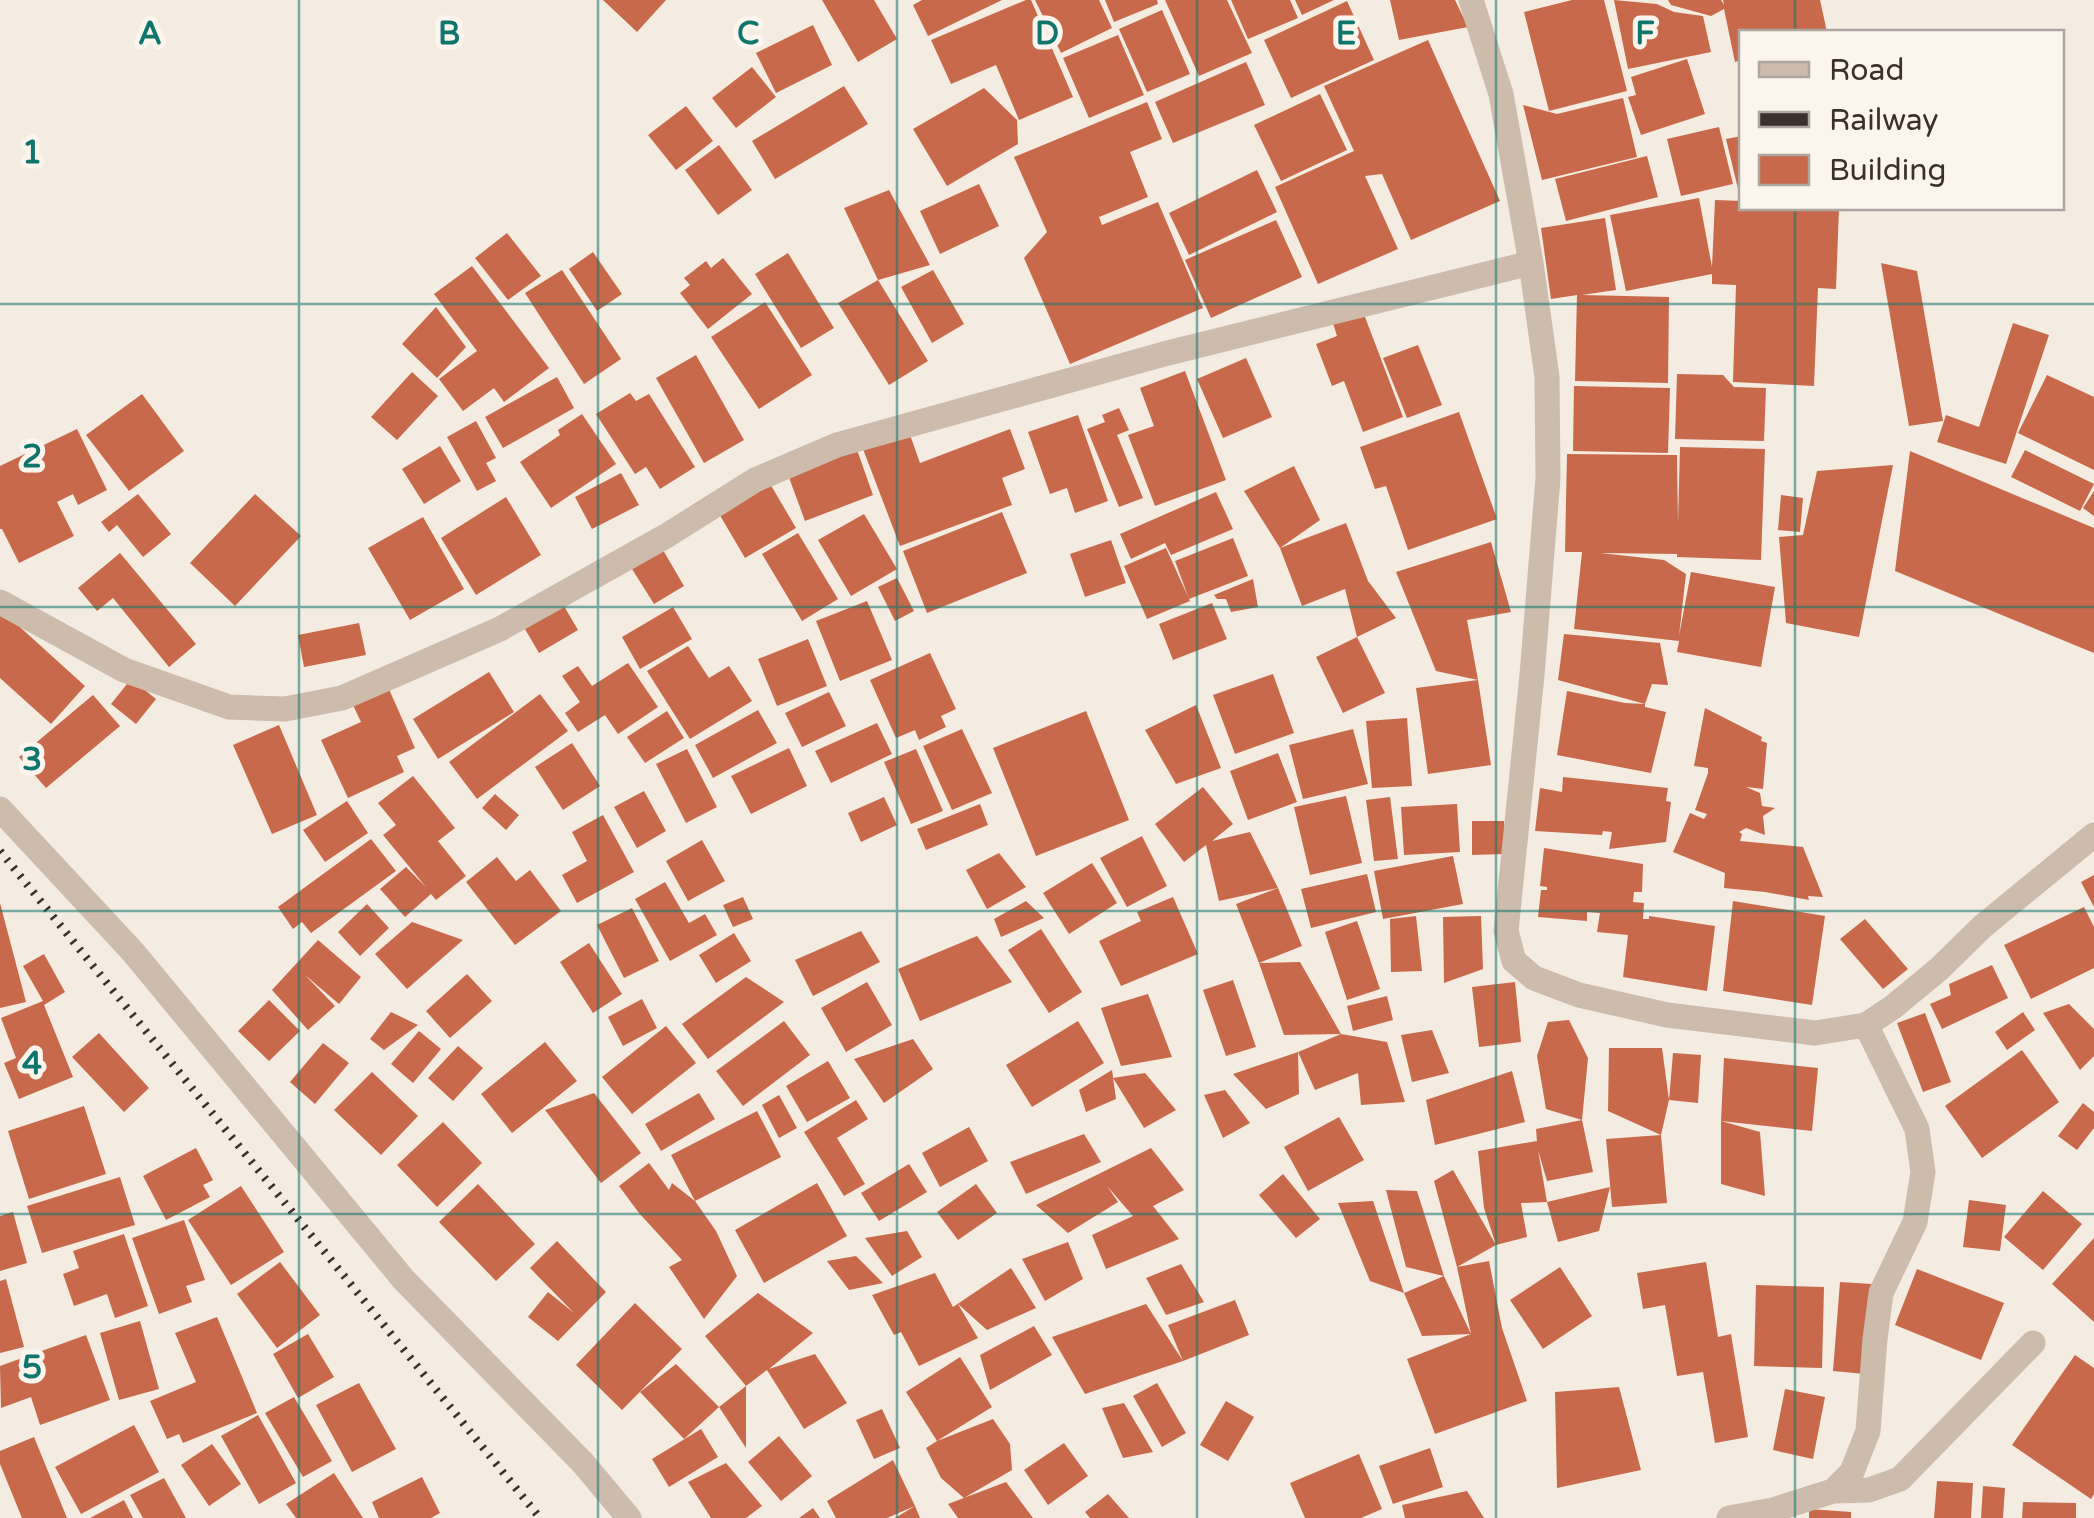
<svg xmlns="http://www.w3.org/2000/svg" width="2094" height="1518" font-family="'Varela Round',sans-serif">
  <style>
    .building { fill: #c8694b }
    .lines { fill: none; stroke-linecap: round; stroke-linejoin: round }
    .minor { stroke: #cdbbac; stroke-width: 25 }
    .tertiary { stroke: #cdbbac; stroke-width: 25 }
    .rail { stroke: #3b302b; stroke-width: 8; stroke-dasharray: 2.5 8; stroke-linecap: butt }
    .grid { fill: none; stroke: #0f766e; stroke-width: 2.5; stroke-opacity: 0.55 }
    .grid-label { font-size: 32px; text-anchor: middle; font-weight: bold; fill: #0f766e; stroke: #fbf5ee; stroke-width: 10; stroke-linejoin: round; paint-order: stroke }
  </style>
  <rect width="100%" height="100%" fill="#f4ebe1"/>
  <path class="building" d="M 603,0 L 666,0 L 637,32 Z
    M 822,0 L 874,0 L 897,39 L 858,62 Z
    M 922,0 L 1002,0 L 928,36 L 913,5 Z
    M 1026,0 L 1031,0 L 1073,97 L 1019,120 L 996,65 L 951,84 L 931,40 Z
    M 1035,0 L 1099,0 L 1112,28 L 1061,53 Z
    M 1105,0 L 1157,0 L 1158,4 L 1114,22 Z
    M 1165,0 L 1227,0 L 1252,53 L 1199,76 Z
    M 1231,0 L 1290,0 L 1298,18 L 1248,39 Z
    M 1295,0 L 1334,0 L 1302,15 Z
    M 1390,0 L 1455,0 L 1468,27 L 1399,40 Z
    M 1572,0 L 1604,0 L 1627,91 L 1549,111 L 1524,12 Z
    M 1614,0 L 1657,4 L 1674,12 L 1703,16 L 1711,52 L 1628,69 Z
    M 1668,0 L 1721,0 L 1724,5 L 1723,0 L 1820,0 L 1827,32 L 1742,32 L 1742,60 L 1735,62 L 1724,9 L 1711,16 L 1671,5 Z
    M 1347,1 L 1374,60 L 1291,98 L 1264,40 Z
    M 1162,10 L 1190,74 L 1147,92 L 1119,29 Z
    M 813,25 L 832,65 L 776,93 L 756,53 Z
    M 1118,35 L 1144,95 L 1089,118 L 1063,58 Z
    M 1428,40 L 1500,201 L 1411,240 L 1382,174 L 1365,176 L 1398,249 L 1318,284 L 1275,187 L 1354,151 L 1324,86 Z
    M 1687,59 L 1705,114 L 1641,135 L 1628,97 L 1636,95 L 1631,77 Z
    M 1246,62 L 1265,105 L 1173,143 L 1155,102 Z
    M 752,67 L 776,97 L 736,128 L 712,98 Z
    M 844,86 L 868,124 L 775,179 L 752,141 Z
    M 984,88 L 1017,120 L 1018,144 L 947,186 L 913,129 Z
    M 1320,94 L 1347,150 L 1281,181 L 1254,125 Z
    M 1623,98 L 1637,157 L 1542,180 L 1523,105 L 1557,114 Z
    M 1147,102 L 1162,139 L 1130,152 L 1148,197 L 1099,217 L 1102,225 L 1158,202 L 1203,308 L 1070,364 L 1024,258 L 1047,232 L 1014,157 Z
    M 686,106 L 713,141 L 676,170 L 648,135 Z
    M 1719,127 L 1733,184 L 1681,196 L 1667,139 Z
    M 1742,136 L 1742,197 L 1740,197 L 1726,139 Z
    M 719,145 L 752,190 L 718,215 L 685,170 Z
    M 1647,156 L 1658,197 L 1566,221 L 1555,179 Z
    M 1257,170 L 1277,212 L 1189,255 L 1169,213 Z
    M 979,184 L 999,226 L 940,254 L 920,211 Z
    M 889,190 L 930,265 L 878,280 L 928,361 L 889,385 L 838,303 L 878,280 L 844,208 Z
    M 1699,198 L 1712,267 L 1715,200 L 1742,201 L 1742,208 L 1839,208 L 1836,289 L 1818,288 L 1814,386 L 1733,382 L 1736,285 L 1712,284 L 1712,274 L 1626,291 L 1610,215 Z
    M 1605,218 L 1616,290 L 1582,295 L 1669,297 L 1668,383 L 1575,381 L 1577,295 L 1551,299 L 1541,228 Z
    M 1276,220 L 1302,277 L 1211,318 L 1185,260 Z
    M 507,233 L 541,276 L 508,300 L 475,258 Z
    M 593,252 L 622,294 L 597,311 L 569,269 Z
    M 788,253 L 834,328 L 801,348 L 755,274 Z
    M 723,258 L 752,294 L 708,329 L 680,293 L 690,285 L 684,278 L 706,261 L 711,268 Z
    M 1881,263 L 1917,271 L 1943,421 L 1909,426 Z
    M 472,266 L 549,368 L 504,402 L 494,388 L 463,411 L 439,379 L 477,351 L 434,294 Z
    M 562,270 L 621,359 L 584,384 L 525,293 Z
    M 933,270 L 964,324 L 932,343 L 901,287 Z
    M 765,302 L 812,375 L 759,409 L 711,337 Z
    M 436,307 L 466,347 L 437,378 L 402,344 Z
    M 1362,309 L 1403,417 L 1363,432 L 1344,381 L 1332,386 L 1316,344 L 1337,336 L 1332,320 Z
    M 2013,323 L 2049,335 L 2006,464 L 1937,442 L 1946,415 L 1979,427 Z
    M 1418,345 L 1442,405 L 1407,418 L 1383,358 Z
    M 696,355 L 744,440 L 704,463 L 656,378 Z
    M 1246,358 L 1272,417 L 1223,438 L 1197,379 Z
    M 1185,371 L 1226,480 L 1155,506 L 1128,435 L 1154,426 L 1140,388 Z
    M 412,372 L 438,396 L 397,440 L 371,417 Z
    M 1677,374 L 1723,375 L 1734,387 L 1766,388 L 1764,441 L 1675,439 Z
    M 2047,375 L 2094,397 L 2094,470 L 2018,433 Z
    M 557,377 L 574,408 L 503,448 L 485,417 Z
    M 1574,386 L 1670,388 L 1668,453 L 1573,451 Z
    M 630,393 L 636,401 L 649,394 L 695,467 L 660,489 L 646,467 L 635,474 L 596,414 Z
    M 142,394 L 184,451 L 129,491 L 86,435 Z
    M 1119,408 L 1129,430 L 1117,435 L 1143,498 L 1119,507 L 1087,429 L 1105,422 L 1102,415 Z
    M 1459,412 L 1497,519 L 1408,550 L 1386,486 L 1375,489 L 1360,447 Z
    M 582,414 L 616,464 L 551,508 L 520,462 L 560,435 L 558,430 Z
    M 1078,415 L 1108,501 L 1075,513 L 1067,488 L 1050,494 L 1028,432 Z
    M 476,421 L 496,458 L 486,463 L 496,481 L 477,491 L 447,437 Z
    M 77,429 L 107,490 L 78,505 L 73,494 L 57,502 L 74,536 L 19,563 L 2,529 L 0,529 L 0,466 Z
    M 1010,429 L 1025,469 L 1002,478 L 1012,505 L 900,546 L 863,449 L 909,432 L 920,463 Z
    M 440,446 L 461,481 L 424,504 L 402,469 Z
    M 856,447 L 873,495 L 805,521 L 787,472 Z
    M 1680,447 L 1765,449 L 1761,560 L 1677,557 L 1677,554 L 1600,553 L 1664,560 L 1686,574 L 1679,636 L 1691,572 L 1775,587 L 1761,667 L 1677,652 L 1679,641 L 1574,629 L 1582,552 L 1565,552 L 1567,454 L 1677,455 L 1678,523 Z
    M 2025,450 L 2094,484 L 2080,511 L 2011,477 Z
    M 1910,451 L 2094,528 L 2094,653 L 1895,571 Z
    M 1893,465 L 1859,637 L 1786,623 L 1779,537 L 1803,535 L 1817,471 Z
    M 1294,466 L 1320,520 L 1280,548 L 1346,523 L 1368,581 L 1396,618 L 1357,637 L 1345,589 L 1302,606 L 1280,548 L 1244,491 Z
    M 621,473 L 639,505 L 592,529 L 575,497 Z
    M 769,482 L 796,528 L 745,558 L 718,512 Z
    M 2094,491 L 2094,516 L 2083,508 Z
    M 1216,492 L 1233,529 L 1171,555 L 1165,543 L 1131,559 L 1120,534 Z
    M 138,494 L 171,534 L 143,557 L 117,525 L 109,532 L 101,522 Z
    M 255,494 L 301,536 L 235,606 L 190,563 Z
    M 1781,495 L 1803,498 L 1800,532 L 1778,530 Z
    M 506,497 L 541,555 L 476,595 L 441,538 Z
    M 1002,512 L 1027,573 L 927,613 L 903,551 Z
    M 864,514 L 897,569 L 851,596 L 818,540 Z
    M 423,517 L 464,589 L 410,620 L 368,548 Z
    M 798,533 L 838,599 L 802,621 L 762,554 Z
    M 1233,538 L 1248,576 L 1189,599 L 1175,561 Z
    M 1111,540 L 1126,583 L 1085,597 L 1070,554 Z
    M 1491,542 L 1511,612 L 1467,620 L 1478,680 L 1491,765 L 1428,774 L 1416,688 L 1478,680 L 1436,671 L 1396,572 Z
    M 1166,548 L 1190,601 L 1147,619 L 1124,566 Z
    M 663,550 L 684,586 L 654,604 L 632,569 Z
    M 120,553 L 196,644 L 169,667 L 113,598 L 97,611 L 78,588 Z
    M 897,578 L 914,611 L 895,621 L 878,587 Z
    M 1253,579 L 1258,607 L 1231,612 L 1226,599 L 1217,599 L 1214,595 Z
    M 561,601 L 578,630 L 539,653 L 522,624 Z
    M 867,601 L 892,660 L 840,681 L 816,621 Z
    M 1212,603 L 1227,639 L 1173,660 L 1159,624 Z
    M 673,607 L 692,639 L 640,669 L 622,637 Z
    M 0,609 L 85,686 L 51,724 L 0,678 Z
    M 359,623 L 366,655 L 304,667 L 298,635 Z
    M 1564,634 L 1660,643 L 1668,685 L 1652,684 L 1645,704 L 1558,680 Z
    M 1357,637 L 1385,693 L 1343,713 L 1316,657 Z
    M 808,639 L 827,686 L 777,706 L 758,659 Z
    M 688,646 L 709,678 L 729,666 L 752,701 L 690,739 L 647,671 Z
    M 930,653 L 956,709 L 941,716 L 946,727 L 919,740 L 915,730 L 896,738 L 870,680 Z
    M 628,663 L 658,707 L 618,734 L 605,715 L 578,732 L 565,713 L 580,702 L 562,676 L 578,666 L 592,686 Z
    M 489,672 L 514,712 L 438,759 L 413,719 Z
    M 1273,674 L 1294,733 L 1235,754 L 1213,695 Z
    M 131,679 L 156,699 L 136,724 L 111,704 Z
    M 388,687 L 415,748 L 397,756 L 404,772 L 348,798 L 321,740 L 361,722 L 352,703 Z
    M 1567,691 L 1625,703 L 1645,704 L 1645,707 L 1666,712 L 1651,773 L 1557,755 Z
    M 829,692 L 846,726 L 802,747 L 785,713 Z
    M 540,694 L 568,731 L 477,799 L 449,762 Z
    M 93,695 L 120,726 L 46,788 L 19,757 Z
    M 1196,705 L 1221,768 L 1176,784 L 1145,730 Z
    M 1705,708 L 1762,737 L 1761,741 L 1767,743 L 1763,789 L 1746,787 L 1760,793 L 1762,806 L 1775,808 L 1763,816 L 1765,835 L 1746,828 L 1739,832 L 1742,834 L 1740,841 L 1803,847 L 1823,897 L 1808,896 L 1809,900 L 1765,892 L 1724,888 L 1725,873 L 1673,852 L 1690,813 L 1704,819 L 1707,814 L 1695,810 L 1708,773 L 1708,768 L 1694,766 Z
    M 758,710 L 777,743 L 713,778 L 695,745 Z
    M 667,711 L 684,738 L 645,763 L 627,737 Z
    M 1086,711 L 1129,820 L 1036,856 L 993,748 Z
    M 1407,718 L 1412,786 L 1372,788 L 1366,721 Z
    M 877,723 L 892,754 L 831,783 L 815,751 Z
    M 279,725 L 317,815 L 272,834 L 233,745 Z
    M 962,729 L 992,793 L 952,810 L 923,746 Z
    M 1353,729 L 1368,784 L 1303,799 L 1289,745 Z
    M 572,743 L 600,786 L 563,810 L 535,767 Z
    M 789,748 L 807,786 L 751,814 L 731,776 Z
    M 687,749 L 717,807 L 686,823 L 656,764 Z
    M 916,749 L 943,811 L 911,824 L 884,762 Z
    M 1278,753 L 1297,802 L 1248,820 L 1230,771 Z
    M 413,776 L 455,828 L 438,841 L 466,876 L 436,900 L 431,894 L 405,917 L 380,889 L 406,867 L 426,887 L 383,835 L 396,825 L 378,803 Z
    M 1563,777 L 1668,788 L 1666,801 L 1671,802 L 1666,842 L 1609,849 L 1612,832 L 1603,831 L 1602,835 L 1535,831 L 1540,788 L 1562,792 Z
    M 1203,787 L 1233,824 L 1212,841 L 1250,832 L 1278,888 L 1219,901 L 1206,845 L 1184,862 L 1155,824 Z
    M 644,791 L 666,831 L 637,848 L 614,807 Z
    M 495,794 L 519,815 L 506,830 L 482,808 Z
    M 1346,796 L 1362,863 L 1310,875 L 1294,807 Z
    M 884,797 L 897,825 L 861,842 L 848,813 Z
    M 1390,797 L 1398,859 L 1374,861 L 1366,800 Z
    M 347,801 L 368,833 L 325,862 L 303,830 Z
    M 980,804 L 988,825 L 926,850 L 917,829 Z
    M 1457,804 L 1460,852 L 1404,855 L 1401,807 Z
    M 603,815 L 634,872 L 577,903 L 562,875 L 587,861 L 572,832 Z
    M 1472,821 L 1504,821 L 1504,854 L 1472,855 Z
    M 1142,836 L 1167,886 L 1127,907 L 1100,858 Z
    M 371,839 L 396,871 L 311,933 L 302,922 L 293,929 L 278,907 Z
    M 702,840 L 725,881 L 688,901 L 666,861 Z
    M 1544,848 L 1643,864 L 1642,892 L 1634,892 L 1633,902 L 1644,903 L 1643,919 L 1649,919 L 1649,916 L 1715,926 L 1707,991 L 1623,977 L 1628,935 L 1597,932 L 1600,913 L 1587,912 L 1587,921 L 1538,917 L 1541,890 L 1547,890 L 1547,887 L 1540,886 Z
    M 999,853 L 1026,887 L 987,909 L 966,870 Z
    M 1453,856 L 1463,904 L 1383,919 L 1374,871 Z
    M 497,857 L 516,881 L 530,870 L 561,911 L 515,945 L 466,882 Z
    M 1092,863 L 1117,903 L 1069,934 L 1043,893 Z
    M 1367,874 L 1376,912 L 1311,928 L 1301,889 Z
    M 2094,875 L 2094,907 L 2081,882 Z
    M 665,882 L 689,923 L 705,914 L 717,935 L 670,961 L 635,899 Z
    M 1278,888 L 1302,946 L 1259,963 L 1236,904 Z
    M 743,897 L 753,919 L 733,927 L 723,905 Z
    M 1173,897 L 1198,954 L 1121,986 L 1099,941 L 1141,921 L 1137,912 Z
    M 1026,901 L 1044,918 L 1001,937 L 994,919 Z
    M 1733,901 L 1825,916 L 1812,1005 L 1723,991 Z
    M 0,903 L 26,1002 L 0,1008 Z
    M 367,904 L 389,928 L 360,956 L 338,932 Z
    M 2084,907 L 2094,927 L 2094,968 L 2031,999 L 2004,945 Z
    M 632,908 L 659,961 L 624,978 L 597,925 Z
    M 1416,916 L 1422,971 L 1391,972 L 1390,919 Z
    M 1481,916 L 1483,969 L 1444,983 L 1443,917 Z
    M 1865,919 L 1908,969 L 1883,989 L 1840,939 Z
    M 1357,921 L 1380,989 L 1347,1000 L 1325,932 Z
    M 412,922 L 463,940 L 407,989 L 375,954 Z
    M 1041,929 L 1082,992 L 1049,1013 L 1008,950 Z
    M 861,931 L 880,962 L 813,996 L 795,960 Z
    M 734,933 L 751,961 L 716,983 L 699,955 Z
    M 977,936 L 1012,982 L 920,1021 L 898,969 Z
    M 318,940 L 361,977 L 339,1004 L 305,975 L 335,1006 L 308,1030 L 272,990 Z
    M 589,943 L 622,994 L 593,1013 L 560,962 Z
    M 44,954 L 65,992 L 44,1005 L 73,1077 L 19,1099 L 4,1063 L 16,1058 L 1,1018 L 43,1001 L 23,966 Z
    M 1300,962 L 1341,1034 L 1387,1042 L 1405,1102 L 1361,1105 L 1358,1073 L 1315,1090 L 1298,1052 L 1341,1034 L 1284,1035 L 1259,963 Z
    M 1992,965 L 2008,998 L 1942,1029 L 1930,1004 L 1951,995 L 1949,984 Z
    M 467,974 L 492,1001 L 450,1038 L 426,1011 Z
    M 746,977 L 784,1002 L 708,1059 L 682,1024 Z
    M 1233,980 L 1256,1047 L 1226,1056 L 1203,990 Z
    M 867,982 L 892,1025 L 846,1052 L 821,1008 Z
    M 1515,982 L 1521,1042 L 1479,1047 L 1472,987 Z
    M 1148,994 L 1172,1057 L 1121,1066 L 1101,1008 Z
    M 1387,996 L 1393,1020 L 1353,1031 L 1347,1006 Z
    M 642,999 L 657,1028 L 623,1046 L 608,1017 Z
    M 269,1000 L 300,1031 L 269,1061 L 238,1031 Z
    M 2069,1004 L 2094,1029 L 2094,1056 L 2080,1070 L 2043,1013 Z
    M 391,1012 L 418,1025 L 384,1050 L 370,1039 Z
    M 2023,1012 L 2035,1030 L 2007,1050 L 1995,1032 Z
    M 1925,1013 L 1951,1082 L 1923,1092 L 1897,1023 Z
    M 1569,1020 L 1588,1058 L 1582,1120 L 1546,1109 L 1537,1056 L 1548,1022 Z
    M 784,1021 L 810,1055 L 743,1106 L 716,1071 Z
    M 1078,1021 L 1104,1063 L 1032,1107 L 1006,1065 Z
    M 666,1026 L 696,1063 L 632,1114 L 602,1077 Z
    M 1432,1030 L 1449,1073 L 1412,1082 L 1401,1035 Z
    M 419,1031 L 441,1049 L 413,1083 L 391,1064 Z
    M 99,1033 L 149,1088 L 124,1112 L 72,1057 Z
    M 913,1039 L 933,1069 L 884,1103 L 854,1059 Z
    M 545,1042 L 577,1081 L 512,1133 L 481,1094 Z
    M 323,1043 L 349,1063 L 315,1104 L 290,1082 Z
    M 458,1046 L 483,1068 L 453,1101 L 428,1078 Z
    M 1609,1048 L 1662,1048 L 1669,1100 L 1661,1135 L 1608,1111 Z
    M 2022,1050 L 2059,1102 L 1982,1158 L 1945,1106 Z
    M 1298,1052 L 1299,1094 L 1266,1109 L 1233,1074 Z
    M 1673,1053 L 1701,1055 L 1698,1103 L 1669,1100 Z
    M 1724,1058 L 1818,1068 L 1812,1131 L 1721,1121 L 1760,1132 L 1765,1196 L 1721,1184 L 1721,1121 Z
    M 828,1061 L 850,1098 L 807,1122 L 786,1086 Z
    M 1112,1070 L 1116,1099 L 1086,1112 L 1079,1090 Z
    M 1512,1071 L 1525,1122 L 1435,1145 L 1426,1100 Z
    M 372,1072 L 418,1116 L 381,1155 L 334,1110 Z
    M 1145,1073 L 1176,1110 L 1144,1128 L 1113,1078 Z
    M 1225,1090 L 1250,1123 L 1223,1138 L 1204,1095 Z
    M 594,1093 L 641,1153 L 601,1183 L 545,1110 Z
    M 699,1093 L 715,1119 L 661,1151 L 645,1124 Z
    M 779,1095 L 797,1128 L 779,1138 L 762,1105 Z
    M 856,1100 L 868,1119 L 837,1138 L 865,1184 L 844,1196 L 804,1132 Z
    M 2083,1103 L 2094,1112 L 2094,1128 L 2077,1150 L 2058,1136 Z
    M 84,1106 L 106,1174 L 29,1199 L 8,1131 Z
    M 757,1111 L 781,1157 L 695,1201 L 671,1155 Z
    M 1339,1117 L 1364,1160 L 1308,1191 L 1284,1147 Z
    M 1582,1120 L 1593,1172 L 1547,1181 L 1538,1150 L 1547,1202 L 1521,1203 L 1527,1237 L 1496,1245 L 1457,1267 L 1489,1261 L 1502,1328 L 1527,1401 L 1435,1434 L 1407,1359 L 1471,1334 L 1422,1336 L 1404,1293 L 1444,1276 L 1471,1334 L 1457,1267 L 1434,1181 L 1453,1170 L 1496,1245 L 1484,1208 L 1478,1151 L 1537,1141 L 1536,1129 Z
    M 443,1122 L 482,1163 L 437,1207 L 397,1165 Z
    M 969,1127 L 988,1161 L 940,1187 L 922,1153 Z
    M 1084,1134 L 1101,1162 L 1026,1194 L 1010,1162 Z
    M 1661,1135 L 1667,1203 L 1612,1207 L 1606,1139 Z
    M 196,1148 L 213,1180 L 203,1185 L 210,1197 L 166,1220 L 143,1176 Z
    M 1151,1148 L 1184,1190 L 1153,1206 L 1179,1239 L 1106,1269 L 1092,1235 L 1133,1216 L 1107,1186 L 1118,1202 L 1068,1233 L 1036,1205 Z
    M 649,1163 L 669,1190 L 672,1183 L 695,1201 L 716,1231 L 737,1276 L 704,1319 L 669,1267 L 682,1260 L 639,1213 L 619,1186 Z
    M 909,1164 L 927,1192 L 879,1221 L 861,1193 Z
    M 1283,1174 L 1320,1219 L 1296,1238 L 1259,1195 Z
    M 120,1177 L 135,1225 L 42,1253 L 27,1206 Z
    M 817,1183 L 847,1236 L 764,1283 L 735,1230 Z
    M 478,1184 L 535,1244 L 496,1281 L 439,1222 Z
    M 976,1184 L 997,1213 L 958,1240 L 937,1212 Z
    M 241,1186 L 284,1252 L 231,1285 L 188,1220 Z
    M 1610,1187 L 1599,1231 L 1558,1242 L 1547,1202 Z
    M 1386,1190 L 1417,1191 L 1444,1276 L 1406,1267 Z
    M 2043,1191 L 2082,1224 L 2043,1270 L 2004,1237 Z
    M 1969,1200 L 2006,1205 L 2000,1251 L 1963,1247 Z
    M 1373,1201 L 1404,1293 L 1370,1281 L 1338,1203 Z
    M 13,1212 L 27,1263 L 0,1271 L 0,1216 Z
    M 184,1220 L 205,1280 L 186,1286 L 192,1302 L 159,1314 L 132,1238 Z
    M 907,1231 L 922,1257 L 892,1276 L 865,1238 Z
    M 124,1234 L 148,1306 L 115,1318 L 107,1294 L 74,1306 L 63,1274 L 79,1268 L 73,1251 Z
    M 2094,1238 L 2094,1322 L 2052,1284 Z
    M 557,1241 L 606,1292 L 558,1341 L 528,1317 L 548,1292 L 574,1313 L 530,1268 Z
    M 1068,1242 L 1083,1279 L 1045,1301 L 1022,1259 Z
    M 856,1256 L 883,1283 L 849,1290 L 827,1261 Z
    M 280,1262 L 320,1315 L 277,1348 L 237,1294 Z
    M 1706,1262 L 1718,1337 L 1731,1334 L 1748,1437 L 1715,1443 L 1703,1372 L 1677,1376 L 1665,1305 L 1643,1309 L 1637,1273 Z
    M 1181,1264 L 1204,1302 L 1166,1315 L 1146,1278 Z
    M 1560,1267 L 1592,1316 L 1543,1349 L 1510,1300 Z
    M 1011,1268 L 1036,1308 L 987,1330 L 958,1304 L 978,1338 L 919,1366 L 901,1332 L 894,1335 L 872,1295 L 935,1273 L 953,1307 Z
    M 1917,1269 L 2004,1303 L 1981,1360 L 1895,1325 Z
    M 6,1279 L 24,1347 L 0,1353 L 0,1281 Z
    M 1840,1282 L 1872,1284 L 1865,1374 L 1833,1371 Z
    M 1756,1285 L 1824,1287 L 1822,1368 L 1754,1366 Z
    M 758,1293 L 813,1333 L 769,1369 L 815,1354 L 847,1403 L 804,1429 L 767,1370 L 746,1386 L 746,1448 L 719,1407 L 746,1386 L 705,1336 Z
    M 1235,1300 L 1249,1335 L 1183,1361 L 1168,1325 Z
    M 635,1303 L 682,1349 L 622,1410 L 576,1365 Z
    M 1146,1304 L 1183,1361 L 1085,1394 L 1052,1337 Z
    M 217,1317 L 257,1413 L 183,1443 L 179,1434 L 167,1439 L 150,1401 L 196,1382 L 175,1333 Z
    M 140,1321 L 159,1389 L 119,1400 L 100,1333 Z
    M 1034,1326 L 1052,1355 L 990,1390 L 980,1355 Z
    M 308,1334 L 334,1377 L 298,1398 L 273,1354 Z
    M 86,1335 L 110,1400 L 40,1425 L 31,1397 L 1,1408 L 0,1366 Z
    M 2075,1355 L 2094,1368 L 2094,1494 L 2091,1499 L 2012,1445 Z
    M 960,1357 L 992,1407 L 937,1441 L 993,1419 L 1010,1444 L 1012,1470 L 964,1498 L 941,1478 L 926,1448 L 937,1441 L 906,1392 Z
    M 676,1364 L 719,1407 L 684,1439 L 640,1392 Z
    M 359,1383 L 396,1449 L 352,1472 L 316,1405 Z
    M 1157,1383 L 1186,1433 L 1162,1447 L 1133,1396 Z
    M 1619,1387 L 1641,1470 L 1557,1488 L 1555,1392 Z
    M 1785,1389 L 1825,1397 L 1813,1459 L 1773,1450 Z
    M 294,1397 L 332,1461 L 303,1477 L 265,1413 Z
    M 1226,1401 L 1254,1417 L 1228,1461 L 1200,1445 Z
    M 1124,1403 L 1153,1452 L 1123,1458 L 1102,1408 Z
    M 882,1409 L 900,1448 L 874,1459 L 856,1420 Z
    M 258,1415 L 296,1483 L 259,1504 L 221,1436 Z
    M 134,1425 L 159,1472 L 81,1514 L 55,1467 Z
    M 701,1429 L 718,1457 L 669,1487 L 652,1459 Z
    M 779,1436 L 812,1476 L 781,1501 L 748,1462 Z
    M 34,1437 L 67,1518 L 22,1518 L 0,1464 L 0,1451 Z
    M 1064,1443 L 1088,1476 L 1048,1505 L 1024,1470 Z
    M 212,1444 L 241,1484 L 209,1506 L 181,1465 Z
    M 1430,1448 L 1443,1487 L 1393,1504 L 1379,1466 Z
    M 1359,1454 L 1382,1509 L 1361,1518 L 1305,1518 L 1290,1483 Z
    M 893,1460 L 915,1506 L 887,1518 L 836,1518 L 827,1501 Z
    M 726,1463 L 762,1506 L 746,1518 L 711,1518 L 688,1482 Z
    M 334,1473 L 363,1518 L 296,1518 L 286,1504 Z
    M 422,1477 L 440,1513 L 431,1518 L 379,1518 L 372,1502 Z
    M 164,1478 L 186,1518 L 143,1518 L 130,1495 Z
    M 1937,1481 L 1973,1483 L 1971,1518 L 1934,1518 Z
    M 1006,1482 L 1033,1518 L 958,1518 L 948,1504 Z
    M 1983,1486 L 2005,1488 L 2003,1518 L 1981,1518 Z
    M 1467,1491 L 1484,1518 L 1405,1518 L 1402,1505 Z
    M 1108,1494 L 1129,1518 L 1090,1518 L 1085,1512 Z
    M 124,1500 L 133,1518 L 90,1518 Z
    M 2023,1502 L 2076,1503 L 2076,1518 L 2022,1518 Z
    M 915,1506 L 920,1518 L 895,1518 Z
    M 813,1508 L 820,1518 L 799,1518 Z
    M 1809,1509 L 1851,1512 L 1851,1518 L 1809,1518 Z"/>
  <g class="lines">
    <path class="minor" d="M 0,809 L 133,952 L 404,1280 L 583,1463 L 629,1518
      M 1833,1491 L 1869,1490 L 1900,1479 L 2033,1343
      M 1729,1518 L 1773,1510 L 1833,1491 L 1852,1472 L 1868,1431 L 1875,1339 L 1881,1293 L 1915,1222 L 1923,1172 L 1917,1129 L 1866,1025"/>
    <path class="tertiary" d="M 1471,0 L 1501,94 L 1531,263 L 1547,377 L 1548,478 L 1532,675 L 1506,931 L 1514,961 L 1534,978 L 1579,995 L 1667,1015 L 1815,1033 L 1866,1025 L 1893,1007 L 1939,969 L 1983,926 L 2094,835
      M 0,602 L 124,670 L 229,707 L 285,709 L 342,698 L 500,629 L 666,536 L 755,480 L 837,445 L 1164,354 L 1531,263"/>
    <path class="rail" d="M 0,851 L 540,1518"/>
  </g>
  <path class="grid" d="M 299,0 L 299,1518M 598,0 L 598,1518M 897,0 L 897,1518M 1197,0 L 1197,1518M 1496,0 L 1496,1518M 1795,0 L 1795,32M 1795,208 L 1795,1518M 0,304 L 2094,304M 0,607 L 2094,607M 0,911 L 2094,911M 0,1214 L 2094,1214"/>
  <g class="grid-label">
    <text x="150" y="44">A</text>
    <text x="449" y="44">B</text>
    <text x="748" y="44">C</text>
    <text x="1047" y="44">D</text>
    <text x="1346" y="44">E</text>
    <text x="1645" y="44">F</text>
    <text x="32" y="163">1</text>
    <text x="32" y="467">2</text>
    <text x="32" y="770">3</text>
    <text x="32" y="1074">4</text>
    <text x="32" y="1378">5</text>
  </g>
  <rect x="1739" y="30" width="325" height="180" fill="#fbf5ee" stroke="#aea6a0" stroke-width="2.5"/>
  <rect x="1759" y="62" width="50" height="15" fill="#cdbbac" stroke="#aea6a0" stroke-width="2.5"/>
  <text x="1829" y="80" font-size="30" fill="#3b302b">Road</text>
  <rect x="1759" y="112" width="50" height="15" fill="#3b302b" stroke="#aea6a0" stroke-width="2.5"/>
  <text x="1829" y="130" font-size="30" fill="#3b302b">Railway</text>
  <rect x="1759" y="155" width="50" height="30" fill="#c8694b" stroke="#aea6a0" stroke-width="2.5"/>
  <text x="1829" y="180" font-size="30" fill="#3b302b">Building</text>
</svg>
